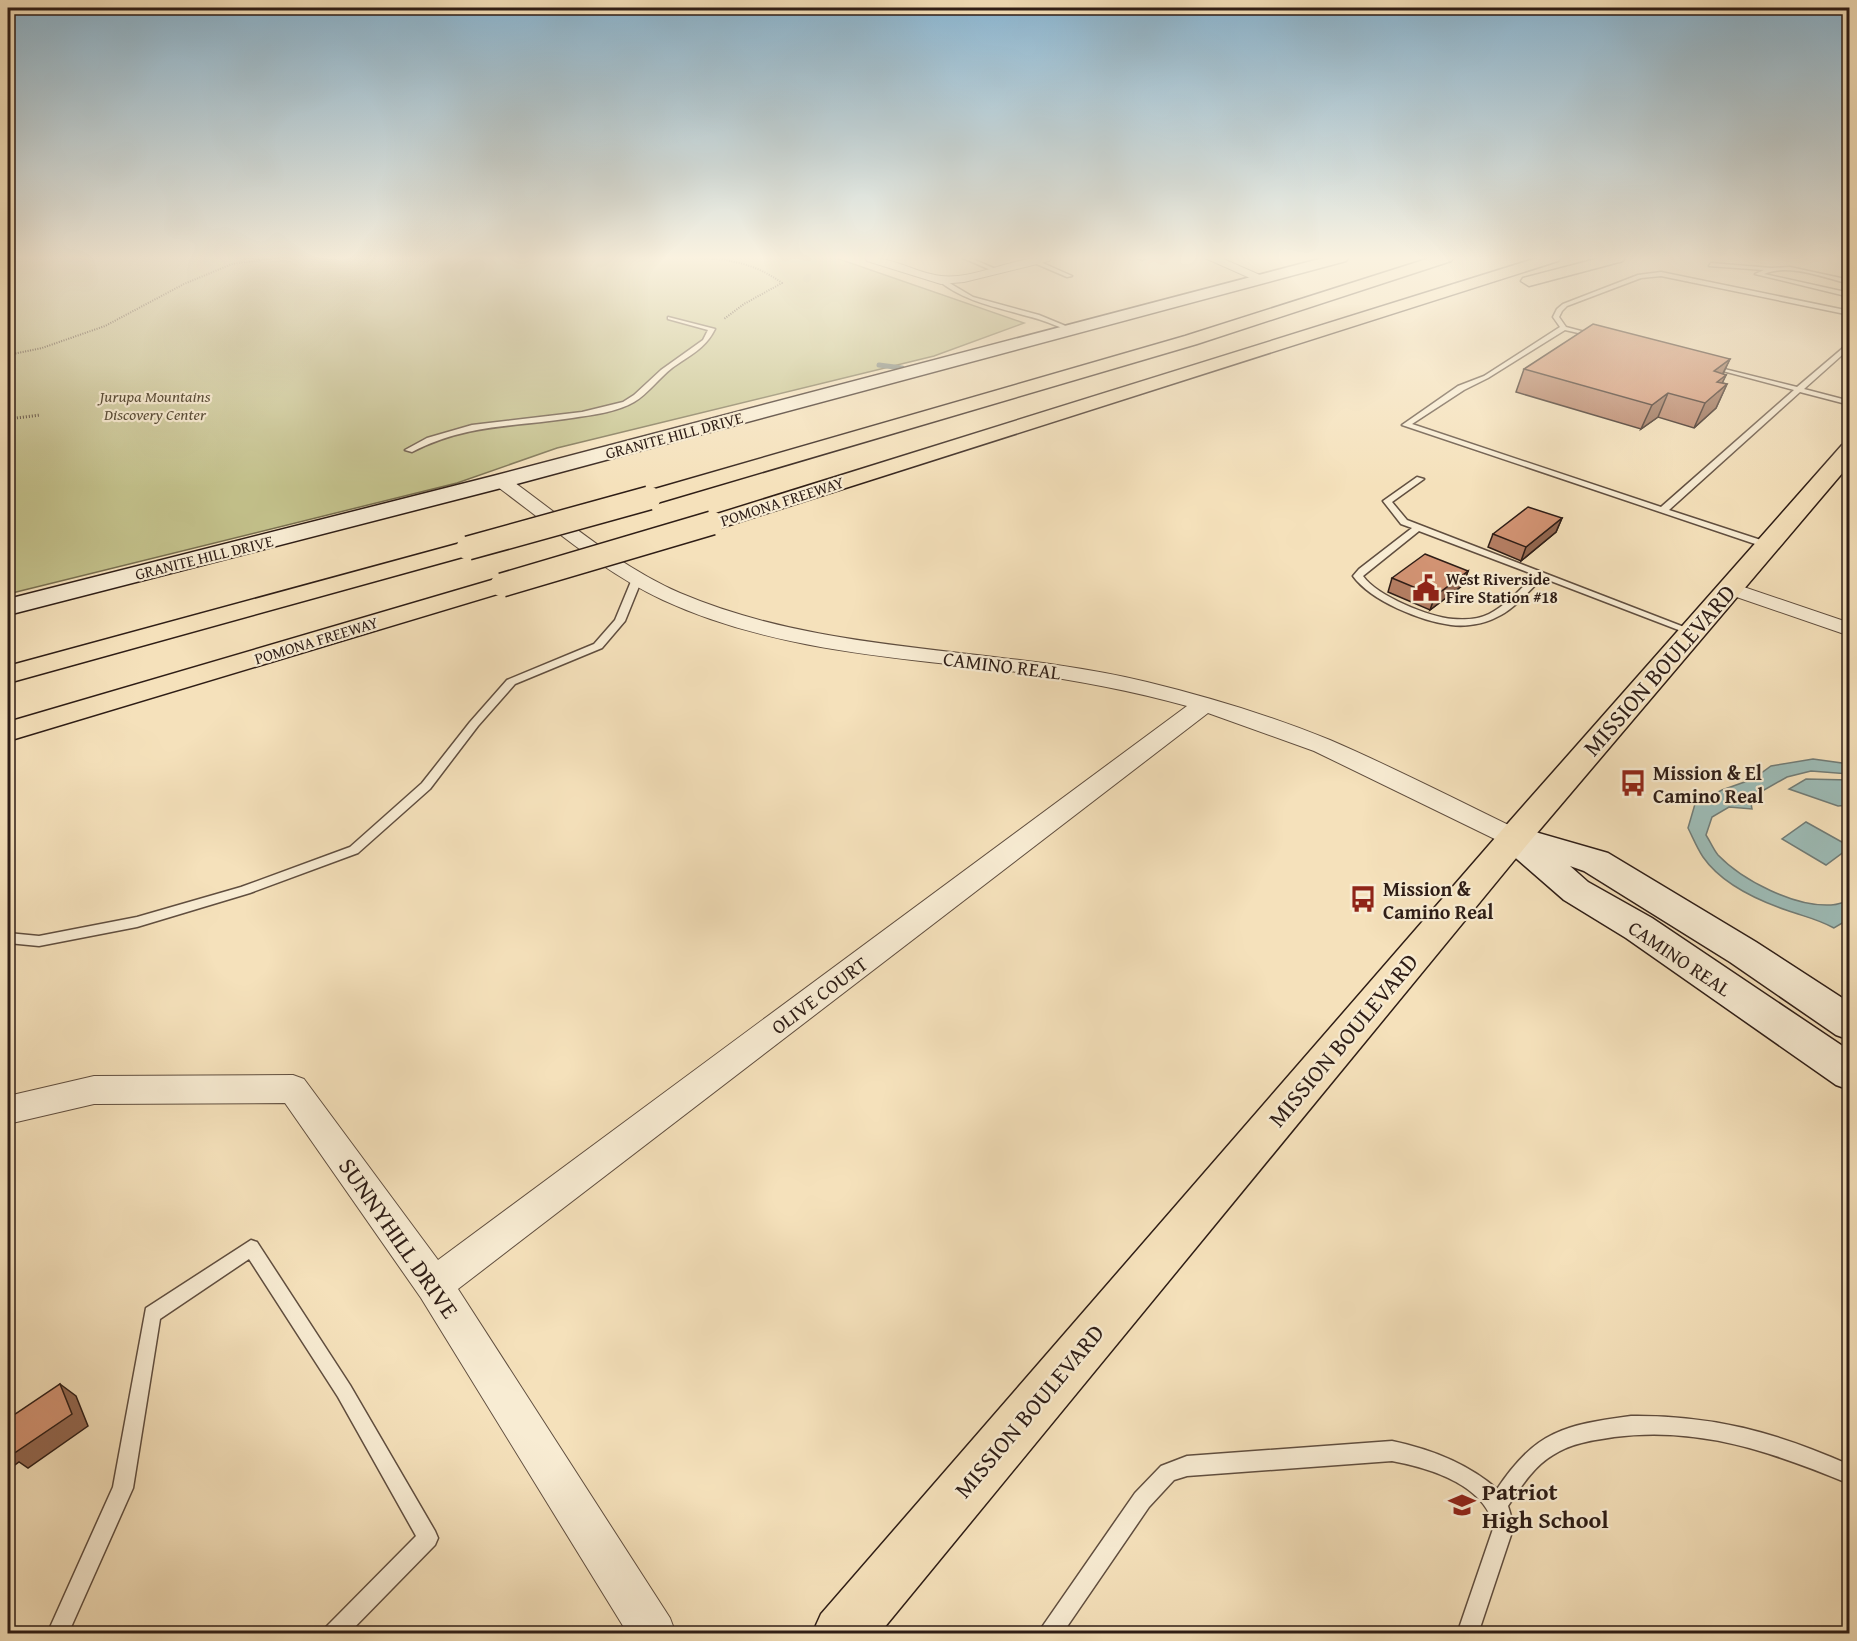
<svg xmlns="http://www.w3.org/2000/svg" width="1857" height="1641" font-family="'Gentium Book Plus',serif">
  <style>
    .green { fill: #c3c18b; stroke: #786f50; stroke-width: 1.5 }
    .water { fill: #9dbcb7; stroke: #717c77; stroke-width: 1.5 }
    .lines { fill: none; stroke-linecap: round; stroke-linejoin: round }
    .stream { stroke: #717c77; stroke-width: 5 }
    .lane-casing { stroke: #604e3f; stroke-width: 3 }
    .street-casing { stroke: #604e3f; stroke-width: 2 }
    .secondary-casing { stroke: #2e1d16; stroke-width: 3 }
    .primary-casing { stroke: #2e1d16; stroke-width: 3 }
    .highway-casing { stroke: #2e1d16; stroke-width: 3 }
    .path-far1 { stroke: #2e1d16; stroke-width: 2; stroke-dasharray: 1 1.5; stroke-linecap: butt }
    .path { stroke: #2e1d16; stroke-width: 3; stroke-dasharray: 1 2; stroke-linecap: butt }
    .lane { fill: #f8ecd3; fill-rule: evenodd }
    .street { fill: #f8ecd3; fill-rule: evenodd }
    .secondary { fill: #f8ecd3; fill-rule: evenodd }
    .primary { fill: #f5e1bb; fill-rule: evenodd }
    .highway { fill: #f5e1bb; fill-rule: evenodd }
    .highway-bridge-casing { stroke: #2e1d16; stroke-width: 26; stroke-linecap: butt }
    .highway-bridge { stroke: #f5e1bb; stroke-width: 23 }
    .wall { fill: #b57e63; stroke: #2e1d16; stroke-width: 1.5 }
    .shaded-wall { fill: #936750; stroke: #2e1d16; stroke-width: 1.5 }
    .building { fill: #d29373; stroke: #2e1d16; stroke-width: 1.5 }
    .labels { text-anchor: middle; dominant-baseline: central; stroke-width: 4.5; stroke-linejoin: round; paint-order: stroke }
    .far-park-label { font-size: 16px; font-style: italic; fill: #5b4e39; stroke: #f8ecd3 }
    .far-street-label { font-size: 16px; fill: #2e1d16; stroke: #f8ecd3 }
    .far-poi-label { font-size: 16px; font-weight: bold; fill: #2e1d16; stroke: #f8ecd3; text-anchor: start }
    .street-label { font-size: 20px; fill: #2e1d16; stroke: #f8ecd3 }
    .poi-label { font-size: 20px; font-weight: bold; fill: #2e1d16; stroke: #f8ecd3; text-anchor: start }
    .near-street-label { font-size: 24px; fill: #2e1d16; stroke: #f8ecd3 }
    .near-poi-label { font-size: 24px; font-weight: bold; fill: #2e1d16; stroke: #f8ecd3; text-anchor: start }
  </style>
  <rect width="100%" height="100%" fill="#f5e1bb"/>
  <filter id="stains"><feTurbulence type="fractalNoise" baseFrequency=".00333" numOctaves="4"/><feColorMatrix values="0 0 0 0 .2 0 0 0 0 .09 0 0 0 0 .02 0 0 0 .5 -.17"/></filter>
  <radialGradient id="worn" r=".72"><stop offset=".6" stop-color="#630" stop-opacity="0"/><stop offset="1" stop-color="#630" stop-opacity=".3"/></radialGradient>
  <path class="green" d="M 8,258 L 836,258 L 1024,323 L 934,356 L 557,448 L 457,483 L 8,594 Z"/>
  <path class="water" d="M 1813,759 L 1849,764 L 1849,774 L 1811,771 L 1787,777 L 1750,798 L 1752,809 L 1729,807 L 1712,817 L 1706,835 C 1710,841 1713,849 1718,855 C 1743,881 1795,907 1831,905 C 1837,905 1844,902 1849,901 L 1849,919 L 1834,928 C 1815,918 1805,917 1786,910 C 1757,900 1721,883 1703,857 C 1697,848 1693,838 1688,828 L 1695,804 L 1722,790 L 1753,779 L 1771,766 Z
    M 1806,779 L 1849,780 L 1849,805 L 1838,806 L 1789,789 Z
    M 1806,822 L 1849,846 L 1849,848 L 1826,865 L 1782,839 Z"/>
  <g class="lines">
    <path class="stream" d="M 879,365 L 902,368"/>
    <defs>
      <path id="lane" d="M 963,258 L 970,258 L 998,270 L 993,271 Z
        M 1138,258 L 1145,258 L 1142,260 Z
        M 1032,260 L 1036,260 L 1072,276 L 1067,277 L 1032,262 Z
        M 1711,263 L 1771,268 L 1790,267 L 1850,280 L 1850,284 C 1824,278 1790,263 1764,274 L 1850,293 L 1850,297 L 1755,274 L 1764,270 L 1709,266 Z
        M 1661,272 L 1850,311 L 1850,315 L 1661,276 L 1641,278 L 1567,306 L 1562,311 L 1559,317 L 1566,327 L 1596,335 L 1596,337 L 1565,330 L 1488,378 L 1464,390 L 1412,424 L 1661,507 L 1794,390 L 1708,367 L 1708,365 L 1797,387 L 1850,342 L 1850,348 L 1804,389 L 1850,401 L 1850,405 L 1800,392 L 1669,510 L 1770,543 L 1770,547 L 1764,547 L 1402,425 L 1458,386 L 1484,376 L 1560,327 L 1553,317 L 1557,309 L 1563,304 L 1638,275 Z
        M 941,278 L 973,297 L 1039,315 L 1073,329 L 1068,330 C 1054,325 1041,319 1027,316 C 996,307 966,302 939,281 Z
        M 668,317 L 715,329 C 705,349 690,355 672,368 C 659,378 648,394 634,402 C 617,412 592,415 572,418 C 514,427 466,424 412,452 L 405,450 L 427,438 L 472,425 L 582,412 L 623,402 L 634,395 L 661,370 L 703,340 L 708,330 L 668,319 Z
        M 1417,477 L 1424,479 L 1392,502 L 1407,520 L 1697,632 L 1695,634 L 1689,634 L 1543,578 C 1528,591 1515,609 1497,617 C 1484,624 1466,627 1451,625 C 1421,621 1371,601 1353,576 L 1359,569 L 1412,528 L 1401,524 L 1383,501 ZM 1419,531 L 1535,575 C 1521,588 1507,605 1489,614 C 1479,619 1465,620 1453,619 C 1429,617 1377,596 1363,576 Z
        M 637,576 L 642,579 L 625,621 L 602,648 L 515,684 L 478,726 L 430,789 L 358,853 L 250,893 L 137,927 L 39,946 L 8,943 L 8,933 L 39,936 L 137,917 L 241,887 L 350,847 L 422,783 L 470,722 L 507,680 L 594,644 L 615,620 L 632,579 Z
        M 251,1240 L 257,1242 L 350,1385 L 435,1531 L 438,1538 L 435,1545 L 348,1634 L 323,1634 L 326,1627 L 416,1536 L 338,1397 L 249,1259 L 160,1319 L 133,1488 L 68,1634 L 47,1634 L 113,1487 L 146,1308 Z
        M 1631,1416 C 1712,1415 1775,1432 1850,1465 L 1850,1484 C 1772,1452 1700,1426 1614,1437 C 1594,1440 1571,1443 1553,1455 C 1533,1467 1521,1487 1508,1506 L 1514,1526 L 1478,1634 L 1457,1634 L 1494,1526 C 1484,1484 1429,1468 1392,1461 L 1187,1476 L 1174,1480 L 1149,1507 L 1062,1634 L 1039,1634 L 1042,1627 L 1135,1493 L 1161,1466 L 1187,1456 L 1392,1441 C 1430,1449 1467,1463 1497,1489 C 1536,1431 1564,1425 1631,1416 Z"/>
      <path id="street" d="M 865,258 C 892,256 915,273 941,276 C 977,280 1014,255 1051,258 L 1049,261 L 964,282 L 941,284 L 867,261 Z
        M 1205,258 L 1221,258 L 1269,279 L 1267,282 L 1259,282 Z
        M 501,476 L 507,477 C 563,517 616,565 680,593 C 828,656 993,645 1147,682 C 1209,697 1271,716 1330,740 C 1395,768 1459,801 1523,832 L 1527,838 L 1523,844 L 1514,847 L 1505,844 L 1314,751 L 1208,713 L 458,1289 L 670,1618 L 676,1634 L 628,1634 L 421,1298 L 285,1103 L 94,1104 L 8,1124 L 8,1096 L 94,1076 L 293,1075 L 304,1079 L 438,1260 L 1187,706 C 1129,690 1070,679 1009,671 C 893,657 771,650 663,600 C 601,571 550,525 495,485 L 492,481 L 495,477 Z
        M 1729,582 L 1850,623 L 1850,636 L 1722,592 L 1719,588 L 1722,584 Z"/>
      <path id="secondary" d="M 1323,258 L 1348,258 L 1346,261 L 509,486 L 8,615 L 8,599 L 493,476 Z
        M 1514,826 L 1608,853 L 1756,942 L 1850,1003 L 1850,1040 L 1836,1035 L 1730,962 L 1584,871 L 1570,866 L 1588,882 L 1652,918 L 1850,1051 L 1850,1090 L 1836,1085 L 1626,938 L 1564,900 L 1502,846 L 1497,838 L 1502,830 Z"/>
      <path id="primary" d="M 1850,444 L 1850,464 L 1526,846 L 879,1634 L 812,1634 L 821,1614 L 1502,830 L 1842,445 Z"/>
      <path id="highway" d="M 1430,258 L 1453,258 L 1451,261 L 1197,344 L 657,503 L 649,505 L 641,503 L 637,498 L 641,493 L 1185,336 Z
        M 1537,258 L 1560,258 L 1558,261 L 720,528 L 712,530 L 704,528 L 700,523 L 704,518 Z
        M 1600,258 L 1625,258 L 1623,261 L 1529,286 L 1521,281 L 1523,278 Z
        M 468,541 L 477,543 L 480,548 L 477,553 L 8,683 L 8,666 Z
        M 502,577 L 511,580 L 515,585 L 511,590 L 8,741 L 8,722 Z"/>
    </defs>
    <use href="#lane" class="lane-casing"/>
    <use href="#street" class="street-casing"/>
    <use href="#secondary" class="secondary-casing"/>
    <use href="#primary" class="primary-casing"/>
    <use href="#highway" class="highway-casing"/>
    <path class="path-far1" d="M 699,258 C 730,259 756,264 782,283 L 744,304 L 724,319
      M 8,355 L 42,348 L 105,326 L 184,284 L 232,264 L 273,258"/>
    <path class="path" d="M 8,419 L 40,415"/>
    <use href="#lane" class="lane"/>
    <use href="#street" class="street"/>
    <use href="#secondary" class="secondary"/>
    <use href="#primary" class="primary"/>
    <use href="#highway" class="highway"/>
    <defs>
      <path id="highway-bridge" d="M 468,548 L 649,498
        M 502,585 L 712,523"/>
    </defs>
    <use href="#highway-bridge" class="highway-bridge-casing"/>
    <use href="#highway-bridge" class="highway-bridge"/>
  </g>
  <path class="wall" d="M 1730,359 L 1723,374 L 1726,375 L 1722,383 L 1727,384 L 1716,408 L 1694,428 L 1658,417 L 1641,429 L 1516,392 L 1524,369 Z
    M 1562,518 L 1556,532 L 1521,561 L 1488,547 L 1493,534 Z
    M 1468,571 L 1463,585 L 1430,610 L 1388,592 L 1392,578 Z"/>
  <path class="shaded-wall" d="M 1730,359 L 1720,379 L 1726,375 L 1718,392 L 1727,384 L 1716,408 L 1694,428 L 1705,403 L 1714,371 Z
    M 1668,393 L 1658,417 L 1641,429 L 1652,405 Z
    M 1562,518 L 1556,532 L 1521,561 L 1526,547 Z
    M 1468,571 L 1463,585 L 1430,610 L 1435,596 Z
    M 60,1384 L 76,1396 L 88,1426 L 28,1468 L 19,1462 L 8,1470 L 8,1447 Z"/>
  <path class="building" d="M 1593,324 L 1730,359 L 1714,371 L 1726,375 L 1717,382 L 1727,384 L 1705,403 L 1668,393 L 1652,405 L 1524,369 Z
    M 1528,507 L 1562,518 L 1526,547 L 1493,534 Z
    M 1425,554 L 1468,571 L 1435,596 L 1392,578 Z
    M 60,1384 L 72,1414 L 10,1456 L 8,1449 L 8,1419 Z"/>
  <linearGradient id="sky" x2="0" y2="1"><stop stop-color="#8ab7d4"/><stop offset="0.53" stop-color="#faf2e0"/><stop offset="1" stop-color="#faf2e0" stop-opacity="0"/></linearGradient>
  <rect width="1857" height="487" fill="url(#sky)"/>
  <defs>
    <symbol id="civic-bare" viewBox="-9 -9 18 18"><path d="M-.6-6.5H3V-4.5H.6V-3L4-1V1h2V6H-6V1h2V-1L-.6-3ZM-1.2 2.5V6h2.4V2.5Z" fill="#8f2418" stroke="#f8ecd3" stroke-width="2.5" paint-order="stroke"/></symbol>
    <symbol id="bus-bare" viewBox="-9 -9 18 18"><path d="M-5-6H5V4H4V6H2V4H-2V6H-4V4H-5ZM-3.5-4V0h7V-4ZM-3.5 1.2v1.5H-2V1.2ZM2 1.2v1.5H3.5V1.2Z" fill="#8f2418" stroke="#f8ecd3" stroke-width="2.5" paint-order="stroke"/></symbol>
    <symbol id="school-bare" viewBox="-9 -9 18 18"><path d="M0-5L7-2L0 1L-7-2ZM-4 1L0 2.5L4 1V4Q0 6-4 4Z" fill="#8f2418" stroke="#f8ecd3" stroke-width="2.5" paint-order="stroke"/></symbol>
  </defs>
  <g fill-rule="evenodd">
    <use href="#civic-bare" x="1407" y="569" width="38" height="38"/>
    <use href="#bus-bare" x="1614" y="764" width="38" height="38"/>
    <use href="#bus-bare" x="1344" y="880" width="38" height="38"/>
    <use href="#school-bare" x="1443" y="1486" width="38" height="38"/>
  </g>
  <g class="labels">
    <g class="far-park-label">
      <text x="155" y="396">Jurupa Mountains<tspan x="155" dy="18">Discovery Center</tspan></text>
    </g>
    <g class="far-street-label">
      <text transform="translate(674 435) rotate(-15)">GRANITE HILL DRIVE</text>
      <text transform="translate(782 501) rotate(-18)">POMONA FREEWAY</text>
      <text transform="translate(204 557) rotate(-14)">GRANITE HILL DRIVE</text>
      <text transform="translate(316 640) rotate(-17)">POMONA FREEWAY</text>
    </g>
    <g class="far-poi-label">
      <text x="1446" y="579">West Riverside<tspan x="1446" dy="18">Fire Station #18</tspan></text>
    </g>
    <g class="street-label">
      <text transform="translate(1002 665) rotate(7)">CAMINO REAL</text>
      <text transform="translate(1680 958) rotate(34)">CAMINO REAL</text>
      <text transform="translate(819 995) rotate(-37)">OLIVE COURT</text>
    </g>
    <g class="poi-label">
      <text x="1653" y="772">Mission &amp; El<tspan x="1653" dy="23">Camino Real</tspan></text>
      <text x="1383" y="888">Mission &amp;<tspan x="1383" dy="23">Camino Real</tspan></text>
    </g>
    <g class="near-street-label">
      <text transform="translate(1659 670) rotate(-49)">MISSION BOULEVARD</text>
      <text transform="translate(1343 1040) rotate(-50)">MISSION BOULEVARD</text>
      <text transform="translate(399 1238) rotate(55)">SUNNYHILL DRIVE</text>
      <text transform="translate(1029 1411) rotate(-50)">MISSION BOULEVARD</text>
    </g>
    <g class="near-poi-label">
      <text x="1482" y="1491">Patriot<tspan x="1482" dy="28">High School</tspan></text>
    </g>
  </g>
  <rect width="1857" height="1641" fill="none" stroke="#f5e1bb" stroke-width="30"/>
  <rect x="9" y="9" width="1839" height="1623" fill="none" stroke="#2e1d16" stroke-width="3"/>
  <rect x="15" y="15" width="1827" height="1611" fill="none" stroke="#2e1d16" stroke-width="1.5"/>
  <rect width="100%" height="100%" filter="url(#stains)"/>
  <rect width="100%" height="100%" fill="url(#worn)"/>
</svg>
